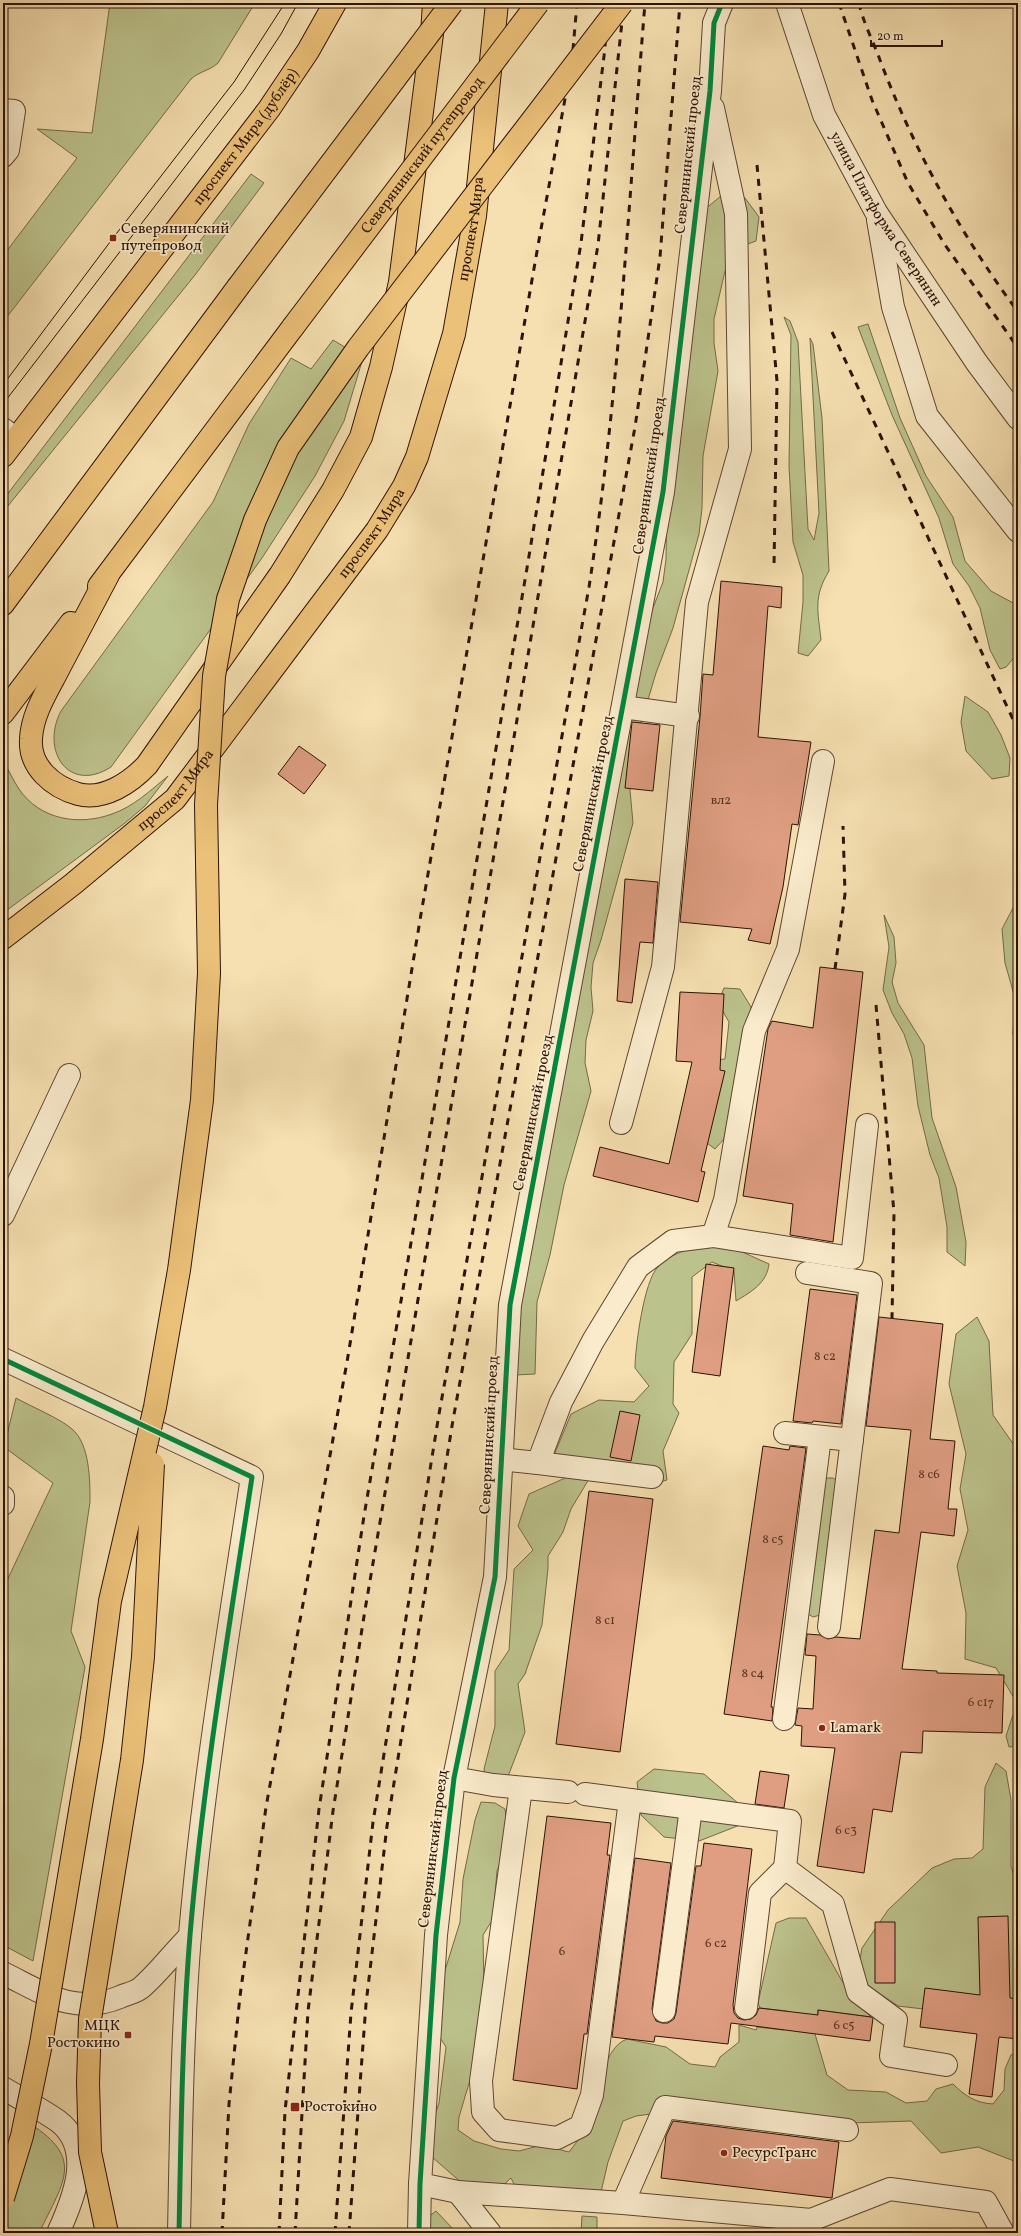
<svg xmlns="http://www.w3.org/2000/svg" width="1021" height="2236" font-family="Vollkorn,serif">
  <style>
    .green { fill: #bcc28c; stroke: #746a48 }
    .building { fill: #df9e82; stroke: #2c1204 }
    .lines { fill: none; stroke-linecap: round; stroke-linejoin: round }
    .minor-casing { stroke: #5e462f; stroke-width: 24 }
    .major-casing { stroke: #2c1204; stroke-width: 24 }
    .minor { stroke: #f9ebcc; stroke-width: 22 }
    .major { stroke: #ebc078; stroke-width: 22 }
    .tram { stroke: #2c1204; stroke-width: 1 }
    .rail { stroke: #2c1204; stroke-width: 3; stroke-dasharray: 7 7; stroke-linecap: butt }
    .major-bridge-casing { stroke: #2c1204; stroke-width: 24; stroke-linecap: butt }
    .major-bridge { stroke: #ebc078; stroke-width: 22 }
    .cycleway-casing { stroke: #f9ebcc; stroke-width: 8 }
    .cycleway { stroke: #00873e; stroke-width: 5 }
    .poi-dot { fill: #8f2418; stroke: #f9ebcc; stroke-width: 1.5 }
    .labels { text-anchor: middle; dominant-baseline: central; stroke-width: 3.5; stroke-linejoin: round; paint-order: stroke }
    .number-label { font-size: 13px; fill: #593524 }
    .street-label { font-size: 15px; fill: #2c1204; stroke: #f9ebcc }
    .poi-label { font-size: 15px; fill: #2c1204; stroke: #f9ebcc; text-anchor: start }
  </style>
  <rect width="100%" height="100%" fill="#f6e0b1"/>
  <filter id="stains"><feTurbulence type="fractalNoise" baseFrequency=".005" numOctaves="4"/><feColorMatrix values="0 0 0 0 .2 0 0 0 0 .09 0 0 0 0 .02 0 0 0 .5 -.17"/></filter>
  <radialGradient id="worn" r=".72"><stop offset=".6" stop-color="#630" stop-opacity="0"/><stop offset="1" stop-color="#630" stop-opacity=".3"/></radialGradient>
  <path class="green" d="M 110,3 L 255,3 L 218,63 C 209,71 200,71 191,79 L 3,322 L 3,256 L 77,158 L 37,129 L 92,133 Z
    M 251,174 L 264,183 L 195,275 L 3,512 L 3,500 Z
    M 722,195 L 745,198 L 759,217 L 756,241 L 734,249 L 725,271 L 714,319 L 714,343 L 718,371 L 703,456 L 702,508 L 699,534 L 673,628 L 656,673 L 635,743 L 630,790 L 633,823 L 601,940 L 593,963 L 591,987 L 593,1011 L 586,1040 L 585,1063 L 591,1091 L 564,1185 L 550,1255 L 537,1302 L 535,1374 L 515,1375 L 501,1363 L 645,629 L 663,582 L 666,559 L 667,492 L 703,211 Z
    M 784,317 L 790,321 L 798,342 L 808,529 L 814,540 L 819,513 L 810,338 L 813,344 L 822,418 L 829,571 C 813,597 818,611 821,640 L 808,656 L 798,653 L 803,602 L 803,575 L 793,542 L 789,466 L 791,335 Z
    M 868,324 L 900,418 L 926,476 L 953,517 L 965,561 L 991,591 L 1015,604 L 1018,614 L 1018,653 L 1006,667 L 1000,669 L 990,650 L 980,608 L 969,586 L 953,564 L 939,518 L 892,415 L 858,327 Z
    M 333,340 L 363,358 L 344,421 L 315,476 L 262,558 L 111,767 C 69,794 40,751 61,711 L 213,502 L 249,424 L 291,358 L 311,369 Z
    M 965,696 L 988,712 L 1001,735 L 1010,758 L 1009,776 L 992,779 L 966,751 L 961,722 Z
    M 3,760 C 8,769 13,780 19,789 C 40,820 79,826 112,814 C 133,807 151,790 168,776 L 145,806 L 125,823 L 3,913 Z
    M 1014,906 L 1018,906 L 1018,1051 L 1013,1034 L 1015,998 L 1005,963 L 1002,929 Z
    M 884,915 L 894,937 L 896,963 L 892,982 L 898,1003 L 924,1045 L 932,1118 L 956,1187 L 966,1242 L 965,1266 L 947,1252 L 947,1227 L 939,1178 L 930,1155 L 918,1106 L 912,1058 L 904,1034 L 892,1013 L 883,990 L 889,947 Z
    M 724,988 L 740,989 L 751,1007 L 757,1044 L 731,1103 L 724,1139 L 715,1149 L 703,1140 L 714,1060 L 725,1059 L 729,1022 L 718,1003 Z
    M 702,1246 L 729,1246 L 769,1264 C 767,1283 751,1292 736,1301 L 734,1271 L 712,1262 L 692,1277 L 692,1334 L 674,1362 L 673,1404 L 679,1413 L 663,1451 L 667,1480 L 646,1486 L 589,1479 L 571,1509 L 563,1532 L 548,1556 L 548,1568 L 542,1625 L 525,1674 L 518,1684 L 525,1732 L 507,1779 L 486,1779 L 484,1769 L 495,1726 L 495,1671 L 509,1650 L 514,1569 L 533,1550 L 518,1526 L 529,1494 L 572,1475 L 552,1460 L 571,1414 L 599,1400 L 634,1402 L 649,1386 L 635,1368 C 635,1348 644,1280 658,1267 C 670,1254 685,1250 702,1246 Z
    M 977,1317 L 989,1341 L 993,1415 L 1014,1445 L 1018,1463 L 1018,1746 L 1009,1747 L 1006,1736 L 1017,1703 L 996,1668 L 965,1659 L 966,1613 L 957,1566 L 968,1530 L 960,1489 L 966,1454 L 949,1384 L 956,1334 Z
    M 16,1398 C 30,1406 61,1419 72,1429 C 90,1444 90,1481 90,1502 L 71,1631 L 85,1667 L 33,1961 L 3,1945 L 3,1589 L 53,1483 L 4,1447 Z
    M 825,1478 L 833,1478 L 840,1483 L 824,1614 L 813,1617 L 803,1611 Z
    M 996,1763 L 1006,1771 L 1011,1800 L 1011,1866 L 1018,1889 L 1018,2035 L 949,2012 L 898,2006 L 862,1982 L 859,1964 L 862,1948 L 888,1910 L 932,1868 L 954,1859 L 972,1858 L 983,1849 L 985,1787 Z
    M 654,1769 L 704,1774 L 746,1810 L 740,1825 L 699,1841 L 664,1837 L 641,1815 L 637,1782 Z
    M 481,1802 L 495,1803 L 505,1809 L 507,1826 L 506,1849 L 497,1871 L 493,1919 L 483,1935 L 484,1988 L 473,2070 L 459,2117 L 458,2130 L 474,2141 L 501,2149 L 519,2151 L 542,2145 L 569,2152 C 573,2146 578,2141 582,2135 C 594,2112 600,2048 627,2039 L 666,2047 L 690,2064 L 715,2067 L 720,2057 L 739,2042 L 739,2025 L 756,2030 L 757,2027 L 784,2030 L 787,2011 L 760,2008 L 758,2003 L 776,1923 L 789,1918 L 806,1918 L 853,2000 L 871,2017 L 818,2010 L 815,2034 L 827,2075 L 848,2090 L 886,2092 L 906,2103 L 927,2101 L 936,2089 L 953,2084 C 965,2096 976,2103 993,2104 L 1004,2090 L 1005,2069 L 1011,2055 L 1018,2052 L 1018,2233 L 1016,2233 L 1014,2161 L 978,2147 L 941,2153 L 911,2121 L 819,2124 L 696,2108 L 636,2116 L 623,2121 L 608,2162 L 601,2192 L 518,2192 L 511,2178 L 496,2192 L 463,2184 L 432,2157 L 425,2144 L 439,2103 L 446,2047 L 437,2033 L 434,2006 L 460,1922 L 463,1879 L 475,1820 Z
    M 24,2120 C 86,2157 65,2179 39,2233 L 3,2233 L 3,2160 Z
    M 436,2211 L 456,2232 L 456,2233 L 418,2233 L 423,2221 Z
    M 582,2216 L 597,2217 L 597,2233 L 581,2233 Z"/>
  <path class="building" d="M 721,581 L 782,587 L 781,608 L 768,606 L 758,737 L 811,742 L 798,825 L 792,824 L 783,887 L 770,944 L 748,940 L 752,929 L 680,922 L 700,717 L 703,674 L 713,675 Z
    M 632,722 L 660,725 L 653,791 L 625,788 Z
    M 299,746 L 326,765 L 304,794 L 278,774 Z
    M 625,879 L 658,882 L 653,943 L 640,942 L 632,1003 L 617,1001 Z
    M 820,967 L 863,972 L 833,1242 L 790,1235 L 793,1204 L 743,1196 L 768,1029 L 772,1021 L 813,1028 Z
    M 680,992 L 724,994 L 720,1070 L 725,1071 L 701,1171 L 705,1172 L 698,1202 L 593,1176 L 600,1147 L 669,1164 L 692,1062 L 676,1061 Z
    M 706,1264 L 734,1268 L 720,1376 L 692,1372 Z
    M 810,1289 L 857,1295 L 841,1424 L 813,1421 L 812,1423 L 793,1421 Z
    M 879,1317 L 943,1324 L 930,1439 L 955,1441 L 948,1509 L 957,1509 L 954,1536 L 921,1532 L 902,1669 L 937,1671 L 937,1673 L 1004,1675 L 1002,1733 L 923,1731 L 922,1753 L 901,1752 L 892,1812 L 873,1809 L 864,1873 L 817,1866 L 835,1748 L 801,1746 L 802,1726 L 795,1725 L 798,1708 L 813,1709 L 816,1656 L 805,1655 L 807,1634 L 820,1635 L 828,1639 L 836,1637 L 860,1639 L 875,1530 L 899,1533 L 911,1430 L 866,1426 Z
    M 620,1411 L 640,1415 L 631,1461 L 610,1457 Z
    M 763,1446 L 789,1450 L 790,1446 L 806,1448 L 771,1707 L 773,1707 L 772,1721 L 724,1714 Z
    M 589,1491 L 653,1499 L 620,1752 L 556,1744 Z
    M 760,1771 L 789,1775 L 784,1808 L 755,1804 Z
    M 547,1816 L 611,1823 L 607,1855 L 610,1855 L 587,2034 L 584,2034 L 577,2089 L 513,2080 Z
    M 704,1843 L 752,1849 L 733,2005 L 734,2013 L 738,2018 L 744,2020 L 751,2019 L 756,2015 L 759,2008 L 818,2015 L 818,2010 L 871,2017 L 873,2018 L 870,2041 L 731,2023 L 728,2044 L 655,2036 L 654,2042 L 612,2037 L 635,1858 L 671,1863 L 652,2009 L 656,2021 L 662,2023 L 668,2023 L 674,2019 L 676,2013 L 696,1866 L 701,1866 Z
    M 1008,1916 L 1010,1998 L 1018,1999 L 1018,2039 L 999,2037 L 992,2097 L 969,2094 L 977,2034 L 920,2027 L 925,1988 L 980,1995 L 978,1917 Z
    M 875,1922 L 895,1922 L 895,1983 L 875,1983 Z
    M 673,2121 L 839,2142 L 832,2198 L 661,2178 L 666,2136 Z"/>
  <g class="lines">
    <defs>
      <g id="minor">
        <path id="s1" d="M 787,3 L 824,115 L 876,212 L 977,363 L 1018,418"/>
        <path d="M 3,110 L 14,111 L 8,150 L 3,156"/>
        <path d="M 878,220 L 893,307 L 927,416 L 1018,531"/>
        <path d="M 3,429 L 16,439"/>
        <path d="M 623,707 L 688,716"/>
        <path d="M 621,1123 L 663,967 L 697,602 L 740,449 L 736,214 L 713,108"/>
        <path d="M 3,1215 L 69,1075"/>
        <path d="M 713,1236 L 725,1200 L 754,1031 L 788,949 L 823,761"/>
        <path d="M 807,1273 L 871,1283 L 829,1627"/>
        <path d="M 3,1359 L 252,1477 C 229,1629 203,1782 190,1935 C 182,2034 181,2134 179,2233"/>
        <path d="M 785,1433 L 852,1440"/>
        <path d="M 500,1459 L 538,1463 L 561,1402 L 593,1341 L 638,1267 L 673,1241 L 713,1236 L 852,1258 L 867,1125"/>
        <path d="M 538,1463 L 652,1477"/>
        <path d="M 3,1497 L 3,1504"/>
        <path d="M 784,1719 L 820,1437"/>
        <path d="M 454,1778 L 493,1785 L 568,1792"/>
        <path d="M 521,1788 L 481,2081 L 483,2112 L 499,2130 L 557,2138 L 581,2126 L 592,2095 L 630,1800"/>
        <path d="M 585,1794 L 790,1821 L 785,1868 L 833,1904 L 858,1992 L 896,2020 L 891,2056 L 946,2065"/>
        <path d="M 3,1973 C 44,1993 74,2016 120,1997 C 127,1994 137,1992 142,1987 C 159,1972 174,1952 190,1936"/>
        <path d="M 746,2008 L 760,1893 L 785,1868"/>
        <path d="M 664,2011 L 691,1808"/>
        <path d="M 3,2088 C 21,2099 41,2109 58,2121 C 95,2149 73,2200 58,2233"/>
        <path d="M 420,2184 L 458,2192 L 623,2203 L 665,2107 L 847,2130"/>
        <path d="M 458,2192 L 490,2233"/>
        <path d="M 623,2203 L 811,2220 L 810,2233"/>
        <path d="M 811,2220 L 890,2189 L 986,2202 L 1003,2233"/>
        <path d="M 419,2233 L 420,2184 L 436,1935 L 454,1778 L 495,1577 L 510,1305 L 663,492 L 710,91 L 714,23 L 722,3"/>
      </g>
      <g id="major">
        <path id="s2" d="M 3,456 L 269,109 L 308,51 L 335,3"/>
        <path d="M 108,575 C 92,605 76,636 60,666 C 49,688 32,713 31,739 C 29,767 53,787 78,794 C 104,801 131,782 147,765 L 280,575 L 333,490 L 361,437 L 381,367 L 400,282 L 432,34 L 434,3"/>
        <path d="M 99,586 L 293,327"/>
        <path d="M 3,604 L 238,287"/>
        <path d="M 3,713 L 71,623"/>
        <path id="s3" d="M 3,938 L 73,884 L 175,799 L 377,530 L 404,486 L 417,457 L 454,334 L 475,216 L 497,3"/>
      </g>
    </defs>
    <use href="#minor" class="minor-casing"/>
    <use href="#major" class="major-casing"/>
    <use href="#minor" class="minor"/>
    <use href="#major" class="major"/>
    <path class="tram" d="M 3,385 L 113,238 L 234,82 L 285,3
      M 3,404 L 244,90 L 281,34 L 298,3"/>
    <path class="rail" d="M 839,3 L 872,100 L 908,183 L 945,245 L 1018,348
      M 859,3 C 863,22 873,41 880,60 C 914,150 961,235 1018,312
      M 757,165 L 777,381 L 774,567
      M 832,332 L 1018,730
      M 835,969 L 845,894 L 843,826
      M 876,1005 L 894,1213 L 892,1318
      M 222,2233 L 229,2104 L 240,1996 L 266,1807 L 347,1362 L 421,914 L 539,240 L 572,61 L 577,3
      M 279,2233 L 285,2111 L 319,1809 L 364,1516 L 526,574 L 581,243 L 604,56 L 609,3
      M 295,2233 L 308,2011 L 333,1811 L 365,1610 L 598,245 L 624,3
      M 335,2233 L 351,2013 L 373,1822 L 439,1414 L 589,587 C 619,394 629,198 645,3
      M 349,2233 L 366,2004 L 387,1826 L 453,1420 L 635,427 L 660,257 L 680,3"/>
    <defs>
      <g id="major-bridge">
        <path d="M 238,287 L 452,3"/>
        <path id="s4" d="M 293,327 L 538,3"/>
        <path d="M 3,2198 L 22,2136 L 41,2044 L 92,1739 L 110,1601 L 155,1407 L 179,1270 L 202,1100 L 209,973 L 206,805 L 214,676 L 228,599 L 255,520 L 288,448 L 358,348 L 622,3"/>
        <path d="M 107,2233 L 90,2152 L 88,2083 L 90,2019 L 132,1760 L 143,1657 L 153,1464"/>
      </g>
    </defs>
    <use href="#major-bridge" class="major-bridge-casing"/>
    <use href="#major-bridge" class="major-bridge"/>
    <defs>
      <path id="cycleway" d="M 3,1359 L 252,1477 C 229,1629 203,1782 190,1935 C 182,2034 181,2134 179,2233
        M 419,2233 L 420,2184 L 436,1935 L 454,1778 L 495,1577 L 510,1305 L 663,492 L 710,91 L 714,23 L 722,3"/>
    </defs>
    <use href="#cycleway" class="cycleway-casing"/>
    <use href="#cycleway" class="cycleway"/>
  </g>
  <g class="poi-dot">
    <rect x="109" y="234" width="8" height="8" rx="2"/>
    <circle cx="822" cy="1728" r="4"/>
    <rect x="124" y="2031" width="8" height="8" rx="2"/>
    <rect x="290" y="2102" width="10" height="10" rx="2"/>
    <circle cx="724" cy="2153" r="4"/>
  </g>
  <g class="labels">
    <g class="number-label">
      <text x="721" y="801">вл2</text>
      <text x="825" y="1357">8 с2</text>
      <text x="929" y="1475">8 с6</text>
      <text x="773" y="1540">8 с5</text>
      <text x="605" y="1621">8 с1</text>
      <text x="753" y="1674">8 с4</text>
      <text x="981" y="1703">6 с17</text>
      <text x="846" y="1831">6 с3</text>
      <text x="716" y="1944">6 с2</text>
      <text x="562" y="1952">6</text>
      <text x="844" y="2026">6 с5</text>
    </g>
    <g class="street-label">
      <text stroke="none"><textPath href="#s2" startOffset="401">проспект Мира (дублёр)</textPath></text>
      <text transform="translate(689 155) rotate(-84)">Северянинский проезд</text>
      <text stroke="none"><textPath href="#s4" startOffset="215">Северянинский путепровод</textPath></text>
      <text stroke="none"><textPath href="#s1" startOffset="239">улица Платформа Северянин</textPath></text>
      <text stroke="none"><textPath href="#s3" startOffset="876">проспект Мира</textPath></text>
      <text transform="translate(650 476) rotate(-82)">Северянинский проезд</text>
      <text stroke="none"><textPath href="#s3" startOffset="552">проспект Мира</textPath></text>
      <text stroke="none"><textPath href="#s3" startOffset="228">проспект Мира</textPath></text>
      <text transform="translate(594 794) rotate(-79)">Северянинский проезд</text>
      <text transform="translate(534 1113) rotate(-79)">Северянинский проезд</text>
      <text transform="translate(490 1435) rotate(-87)">Северянинский проезд</text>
      <text transform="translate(434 1849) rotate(-83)">Северянинский проезд</text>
    </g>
    <g class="poi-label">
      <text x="121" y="229">Северянинский<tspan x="121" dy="17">путепровод</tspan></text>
      <text x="830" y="1728">Lamark</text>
      <text x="120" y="2026" text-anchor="end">МЦК<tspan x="120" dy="17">Ростокино</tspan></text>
      <text x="304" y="2107">Ростокино</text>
      <text x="732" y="2153">РесурсТранс</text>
    </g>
  </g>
  <rect width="1021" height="2236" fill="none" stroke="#f6e0b1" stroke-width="16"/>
  <rect x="4" y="4" width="1013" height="2228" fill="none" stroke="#2c1204" stroke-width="2"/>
  <rect x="8" y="8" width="1005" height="2220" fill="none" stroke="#2c1204"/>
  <path d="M871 40v6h71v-6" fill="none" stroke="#2c1204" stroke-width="2"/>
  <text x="877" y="40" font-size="12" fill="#2c1204" stroke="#f9ebcc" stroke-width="3" paint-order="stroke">20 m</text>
  <rect width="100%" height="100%" filter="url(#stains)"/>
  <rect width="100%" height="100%" fill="url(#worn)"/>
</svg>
